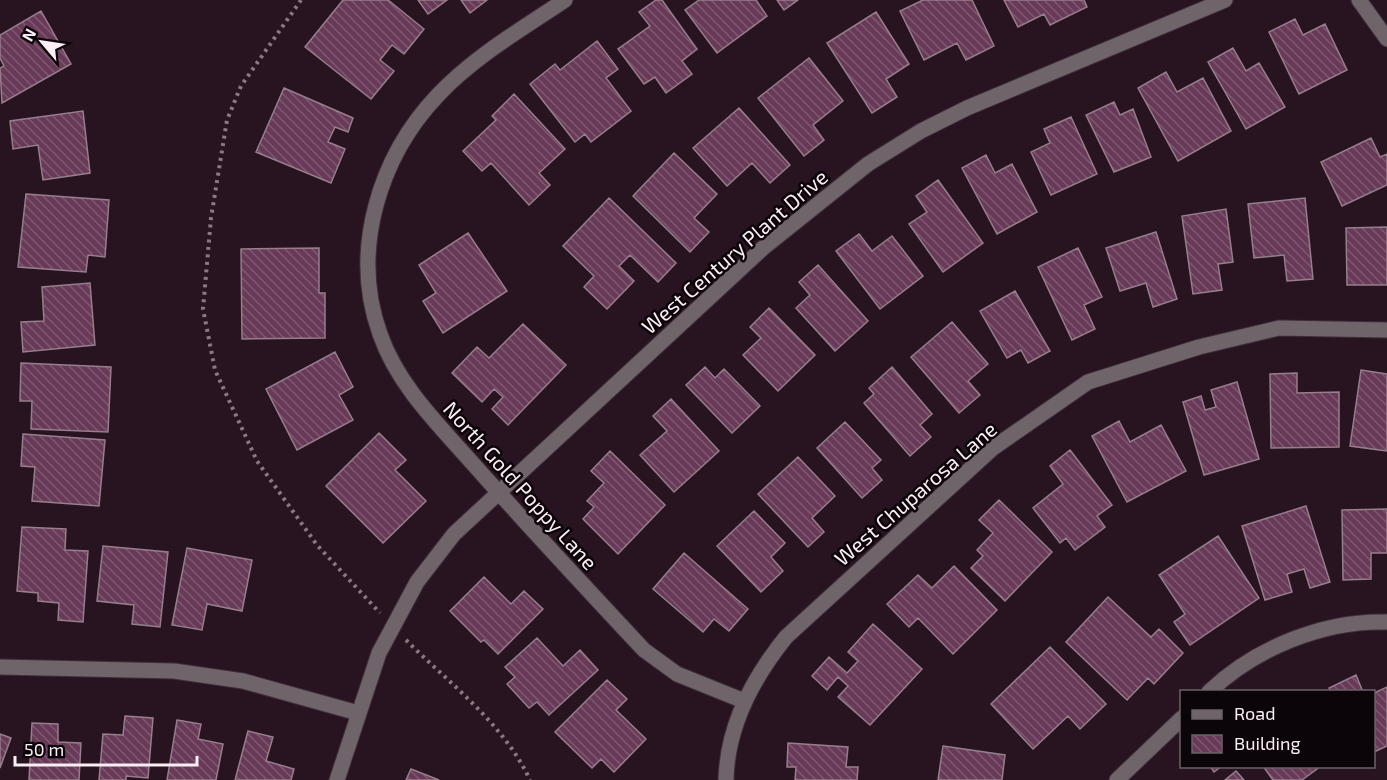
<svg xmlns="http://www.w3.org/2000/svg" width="1387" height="780" font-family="'Exo 2',sans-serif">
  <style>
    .building { fill: url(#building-back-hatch); stroke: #967e8c; stroke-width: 1.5 }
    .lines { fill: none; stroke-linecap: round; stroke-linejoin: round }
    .minor-casing { stroke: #402e3a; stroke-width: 17 }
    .path { stroke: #8a7983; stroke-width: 4; stroke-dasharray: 3 4.5; stroke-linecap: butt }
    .minor { stroke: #6f646a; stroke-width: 15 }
    .labels { text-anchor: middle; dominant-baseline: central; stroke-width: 5; stroke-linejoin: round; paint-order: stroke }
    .street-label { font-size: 21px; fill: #fbedf5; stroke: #0b0408 }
  </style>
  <defs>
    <pattern id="building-back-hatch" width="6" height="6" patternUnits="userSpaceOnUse" patternTransform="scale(1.5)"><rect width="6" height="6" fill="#683a58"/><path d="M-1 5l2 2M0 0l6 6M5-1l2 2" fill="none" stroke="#7e5771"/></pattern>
  </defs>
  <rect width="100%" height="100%" fill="#271420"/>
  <path class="building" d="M 343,0 L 388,0 L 424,29 L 404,54 L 392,45 L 380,60 L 394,71 L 371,99 L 305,47 Z
    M 418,0 L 447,0 L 428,14 Z
    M 461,0 L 487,0 L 470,13 Z
    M 656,0 L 662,0 L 697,49 L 682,61 L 692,74 L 666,93 L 655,77 L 644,84 L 618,49 L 650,26 L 639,12 Z
    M 699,0 L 756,0 L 767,16 L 717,53 L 685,10 Z
    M 777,0 L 798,0 L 784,10 Z
    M 923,0 L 972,0 L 994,46 L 966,60 L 957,43 L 924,60 L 900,11 Z
    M 1004,0 L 1084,0 L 1087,7 L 1050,25 L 1044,14 L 1018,27 Z
    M 41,11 L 71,64 L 2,103 L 0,68 L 4,66 L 0,58 L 0,35 Z
    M 876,12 L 909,64 L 886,79 L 897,97 L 872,113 L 827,43 Z
    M 1295,19 L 1303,35 L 1325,24 L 1347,70 L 1299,94 L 1269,32 Z
    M 597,41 L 618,69 L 606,78 L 631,111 L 591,142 L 585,134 L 575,142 L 530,84 L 555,64 L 560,70 Z
    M 1233,48 L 1246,71 L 1259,63 L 1285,107 L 1246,129 L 1208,62 Z
    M 809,58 L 843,101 L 813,125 L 824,140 L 804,156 L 758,98 Z
    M 1166,72 L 1177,92 L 1203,78 L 1231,131 L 1178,161 L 1138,88 Z
    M 284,88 L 353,118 L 348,132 L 335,127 L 328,142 L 345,149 L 331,183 L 256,152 Z
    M 514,94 L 565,149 L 539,173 L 550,185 L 529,205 L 491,163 L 482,171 L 463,151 L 496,120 L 492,116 Z
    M 1114,102 L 1120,115 L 1133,109 L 1151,157 L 1114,172 L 1086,115 Z
    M 739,108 L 790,165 L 770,183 L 752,163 L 727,186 L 693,148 Z
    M 83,111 L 90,173 L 43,180 L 38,145 L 13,149 L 10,121 Z
    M 1071,117 L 1097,174 L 1051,195 L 1031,152 L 1050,143 L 1044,129 Z
    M 1371,138 L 1380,157 L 1387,154 L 1387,185 L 1342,206 L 1321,162 Z
    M 674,153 L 717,194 L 694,218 L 709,232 L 690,252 L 633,196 Z
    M 986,155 L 995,173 L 1012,164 L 1037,212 L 997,234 L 962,168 Z
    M 938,180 L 983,243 L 943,272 L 909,224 L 927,212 L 916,196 Z
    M 26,194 L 109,200 L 105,257 L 88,255 L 86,272 L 18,267 Z
    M 609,198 L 676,263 L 658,282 L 630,255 L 619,266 L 634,281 L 607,309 L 584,287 L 594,276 L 563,246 Z
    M 1305,198 L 1313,279 L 1287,281 L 1284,255 L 1254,258 L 1248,204 Z
    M 1226,209 L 1233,262 L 1218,264 L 1222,290 L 1193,294 L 1182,216 Z
    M 1387,227 L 1387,285 L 1347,285 L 1346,228 Z
    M 1156,232 L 1177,299 L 1153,307 L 1146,283 L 1120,291 L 1106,248 Z
    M 468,233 L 507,291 L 443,333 L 423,301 L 436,293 L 419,265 Z
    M 859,234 L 872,251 L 892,236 L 923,276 L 880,309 L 836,251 Z
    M 319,248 L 319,293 L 325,293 L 325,338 L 242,339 L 241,249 Z
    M 1078,248 L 1102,297 L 1084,305 L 1095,329 L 1072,340 L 1038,267 Z
    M 818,265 L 868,321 L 835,351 L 796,308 L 810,295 L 799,282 Z
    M 90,283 L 95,345 L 23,352 L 21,322 L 44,321 L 42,287 Z
    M 1015,291 L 1050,351 L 1028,363 L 1021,350 L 1007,358 L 980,311 Z
    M 769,308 L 815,355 L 778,391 L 743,355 L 761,338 L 750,327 Z
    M 952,322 L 988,364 L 968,381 L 980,395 L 959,413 L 911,357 Z
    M 523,324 L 566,365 L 508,425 L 492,409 L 503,397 L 494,389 L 482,402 L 452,373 L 477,347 L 489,358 Z
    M 335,352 L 353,387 L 339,395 L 353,420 L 297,450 L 266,389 Z
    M 21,363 L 111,367 L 108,432 L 31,429 L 32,401 L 20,401 Z
    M 705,367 L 715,378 L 724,369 L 760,406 L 732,433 L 686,385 Z
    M 892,367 L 932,414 L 920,425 L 931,437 L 910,456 L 864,403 L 874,394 L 869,388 Z
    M 1361,370 L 1387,374 L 1387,451 L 1350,446 Z
    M 1297,373 L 1297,393 L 1339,392 L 1339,447 L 1271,448 L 1270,374 Z
    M 1237,382 L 1259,459 L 1204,475 L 1183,402 L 1201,396 L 1205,410 L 1216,407 L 1211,390 Z
    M 671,399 L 719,451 L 674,492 L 640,455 L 667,431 L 653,416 Z
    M 1119,421 L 1130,442 L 1161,425 L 1186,471 L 1127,502 L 1092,436 Z
    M 845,422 L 881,460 L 872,468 L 882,480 L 862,498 L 817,448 Z
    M 379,433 L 406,460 L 395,470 L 426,501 L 383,543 L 326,486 Z
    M 23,434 L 105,440 L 99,506 L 32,501 L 35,467 L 21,466 Z
    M 1070,450 L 1112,505 L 1097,516 L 1105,527 L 1075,550 L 1066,538 L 1060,543 L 1033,508 L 1063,484 L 1050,466 Z
    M 610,451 L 665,505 L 618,554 L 583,519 L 594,507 L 587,501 L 604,483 L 591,471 Z
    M 798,457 L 835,496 L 812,518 L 824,532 L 808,547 L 758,494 Z
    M 999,500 L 1052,552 L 1005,601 L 971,568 L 983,556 L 977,550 L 993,533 L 979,520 Z
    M 1306,506 L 1330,582 L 1310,588 L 1304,569 L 1287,574 L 1292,592 L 1265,600 L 1242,526 Z
    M 1387,509 L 1387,553 L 1371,553 L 1371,579 L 1343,580 L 1342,510 Z
    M 754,511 L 785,543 L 771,557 L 783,571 L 761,592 L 717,546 Z
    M 22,527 L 66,529 L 65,550 L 88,551 L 83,622 L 58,620 L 59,603 L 38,601 L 38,593 L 17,591 Z
    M 1218,536 L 1259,598 L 1190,645 L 1174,622 L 1185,614 L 1159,575 Z
    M 103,546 L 168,552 L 160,627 L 132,624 L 134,605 L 97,601 Z
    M 187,548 L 252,560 L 242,611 L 207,604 L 202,630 L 172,625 Z
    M 684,553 L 748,609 L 729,631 L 714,619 L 703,632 L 653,589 Z
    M 954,566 L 997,610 L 953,654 L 918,618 L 909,627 L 887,604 L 918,575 L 932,588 Z
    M 484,577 L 511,604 L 524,591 L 543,609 L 498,654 L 484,640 L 481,642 L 450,611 Z
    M 1108,597 L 1151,637 L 1159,629 L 1183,653 L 1154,684 L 1148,678 L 1127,700 L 1066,642 Z
    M 873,624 L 922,669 L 870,725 L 838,697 L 848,686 L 838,677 L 827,690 L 812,676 L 829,657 L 847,673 L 858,661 L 848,652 Z
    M 537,638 L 563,666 L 580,650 L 598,670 L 549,715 L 537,702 L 529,708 L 507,684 L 515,677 L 505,667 Z
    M 1050,647 L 1106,704 L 1080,729 L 1068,716 L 1033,749 L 991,704 Z
    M 1356,675 L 1363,692 L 1331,692 L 1329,688 Z
    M 607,680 L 627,699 L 616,710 L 646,739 L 614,772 L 601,759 L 592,768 L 555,732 Z
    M 1387,687 L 1387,746 L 1374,752 L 1374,693 Z
    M 125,716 L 153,718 L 148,778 L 126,776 L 126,780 L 99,780 L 103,734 L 123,735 Z
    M 177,720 L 201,724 L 198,739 L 223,744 L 216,780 L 167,780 Z
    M 32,723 L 58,724 L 58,742 L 81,743 L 79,780 L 29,780 Z
    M 248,731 L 273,737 L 266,761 L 294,769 L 291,780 L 235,780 Z
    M 0,734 L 11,738 L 0,768 Z
    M 788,743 L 848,747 L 846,767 L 858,767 L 857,780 L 795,780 L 796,767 L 787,767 Z
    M 943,746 L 1005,755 L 1002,780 L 938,780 Z
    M 1210,766 L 1222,766 L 1214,772 Z
    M 1263,766 L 1321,766 L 1302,780 L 1273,780 Z
    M 411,769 L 439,780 L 406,780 Z
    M 1236,771 L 1244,780 L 1225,780 Z"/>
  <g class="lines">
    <defs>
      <path id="minor" d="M 565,0 C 522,29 475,56 438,95 C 379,157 350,251 380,334 C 398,386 439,425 475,466 C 530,528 587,589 644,650 L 677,674 L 744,701
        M 1359,0 L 1387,39
        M 0,667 L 174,671 L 243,681 L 358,713
        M 1209,692 C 1255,648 1324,620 1387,622
        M 337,780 L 379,653 L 417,582 L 454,534 L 763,248 L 868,164 L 921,131 L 967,108 L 1225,0
        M 726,780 C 727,726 753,678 786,637 L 993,448 L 1088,382 L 1199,347 L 1279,328 L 1387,330
        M 1117,780 L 1182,718"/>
    </defs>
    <use href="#minor" class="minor-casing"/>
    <path class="path" d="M 301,0 L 241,86 L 227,120 L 211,218 L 203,309 L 215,370 L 257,461 L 317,545 L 380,613
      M 406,640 C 449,683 504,724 530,780"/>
    <use href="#minor" class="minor"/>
  </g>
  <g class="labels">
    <g class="street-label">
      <text transform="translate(734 251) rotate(-41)">West Century Plant Drive</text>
      <text transform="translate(521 485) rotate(48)">North Gold Poppy Lane</text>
      <text transform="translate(915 493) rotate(-41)">West Chuparosa Lane</text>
    </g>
  </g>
  <rect x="1180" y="690" width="195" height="78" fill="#0b0408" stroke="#6b6167" stroke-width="1.5"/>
  <rect x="1192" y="710" width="30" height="9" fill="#6f646a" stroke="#6b6167" stroke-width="1.5"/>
  <text x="1234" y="720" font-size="18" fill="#fbedf5">Road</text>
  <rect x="1192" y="735" width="30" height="18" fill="url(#building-back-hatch)" stroke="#6b6167" stroke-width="1.5"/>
  <text x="1234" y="750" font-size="18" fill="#fbedf5">Building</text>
  <g transform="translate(42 42) rotate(299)" stroke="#0b0408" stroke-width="4.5" paint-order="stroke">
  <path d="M0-4.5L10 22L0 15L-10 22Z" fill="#fbedf5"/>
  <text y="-9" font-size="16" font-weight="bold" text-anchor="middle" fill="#fbedf5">N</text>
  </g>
  <path d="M15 756v9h182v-9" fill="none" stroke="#fbedf5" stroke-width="3"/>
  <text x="24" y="756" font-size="18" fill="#fbedf5" stroke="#0b0408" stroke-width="4.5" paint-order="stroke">50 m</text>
</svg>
